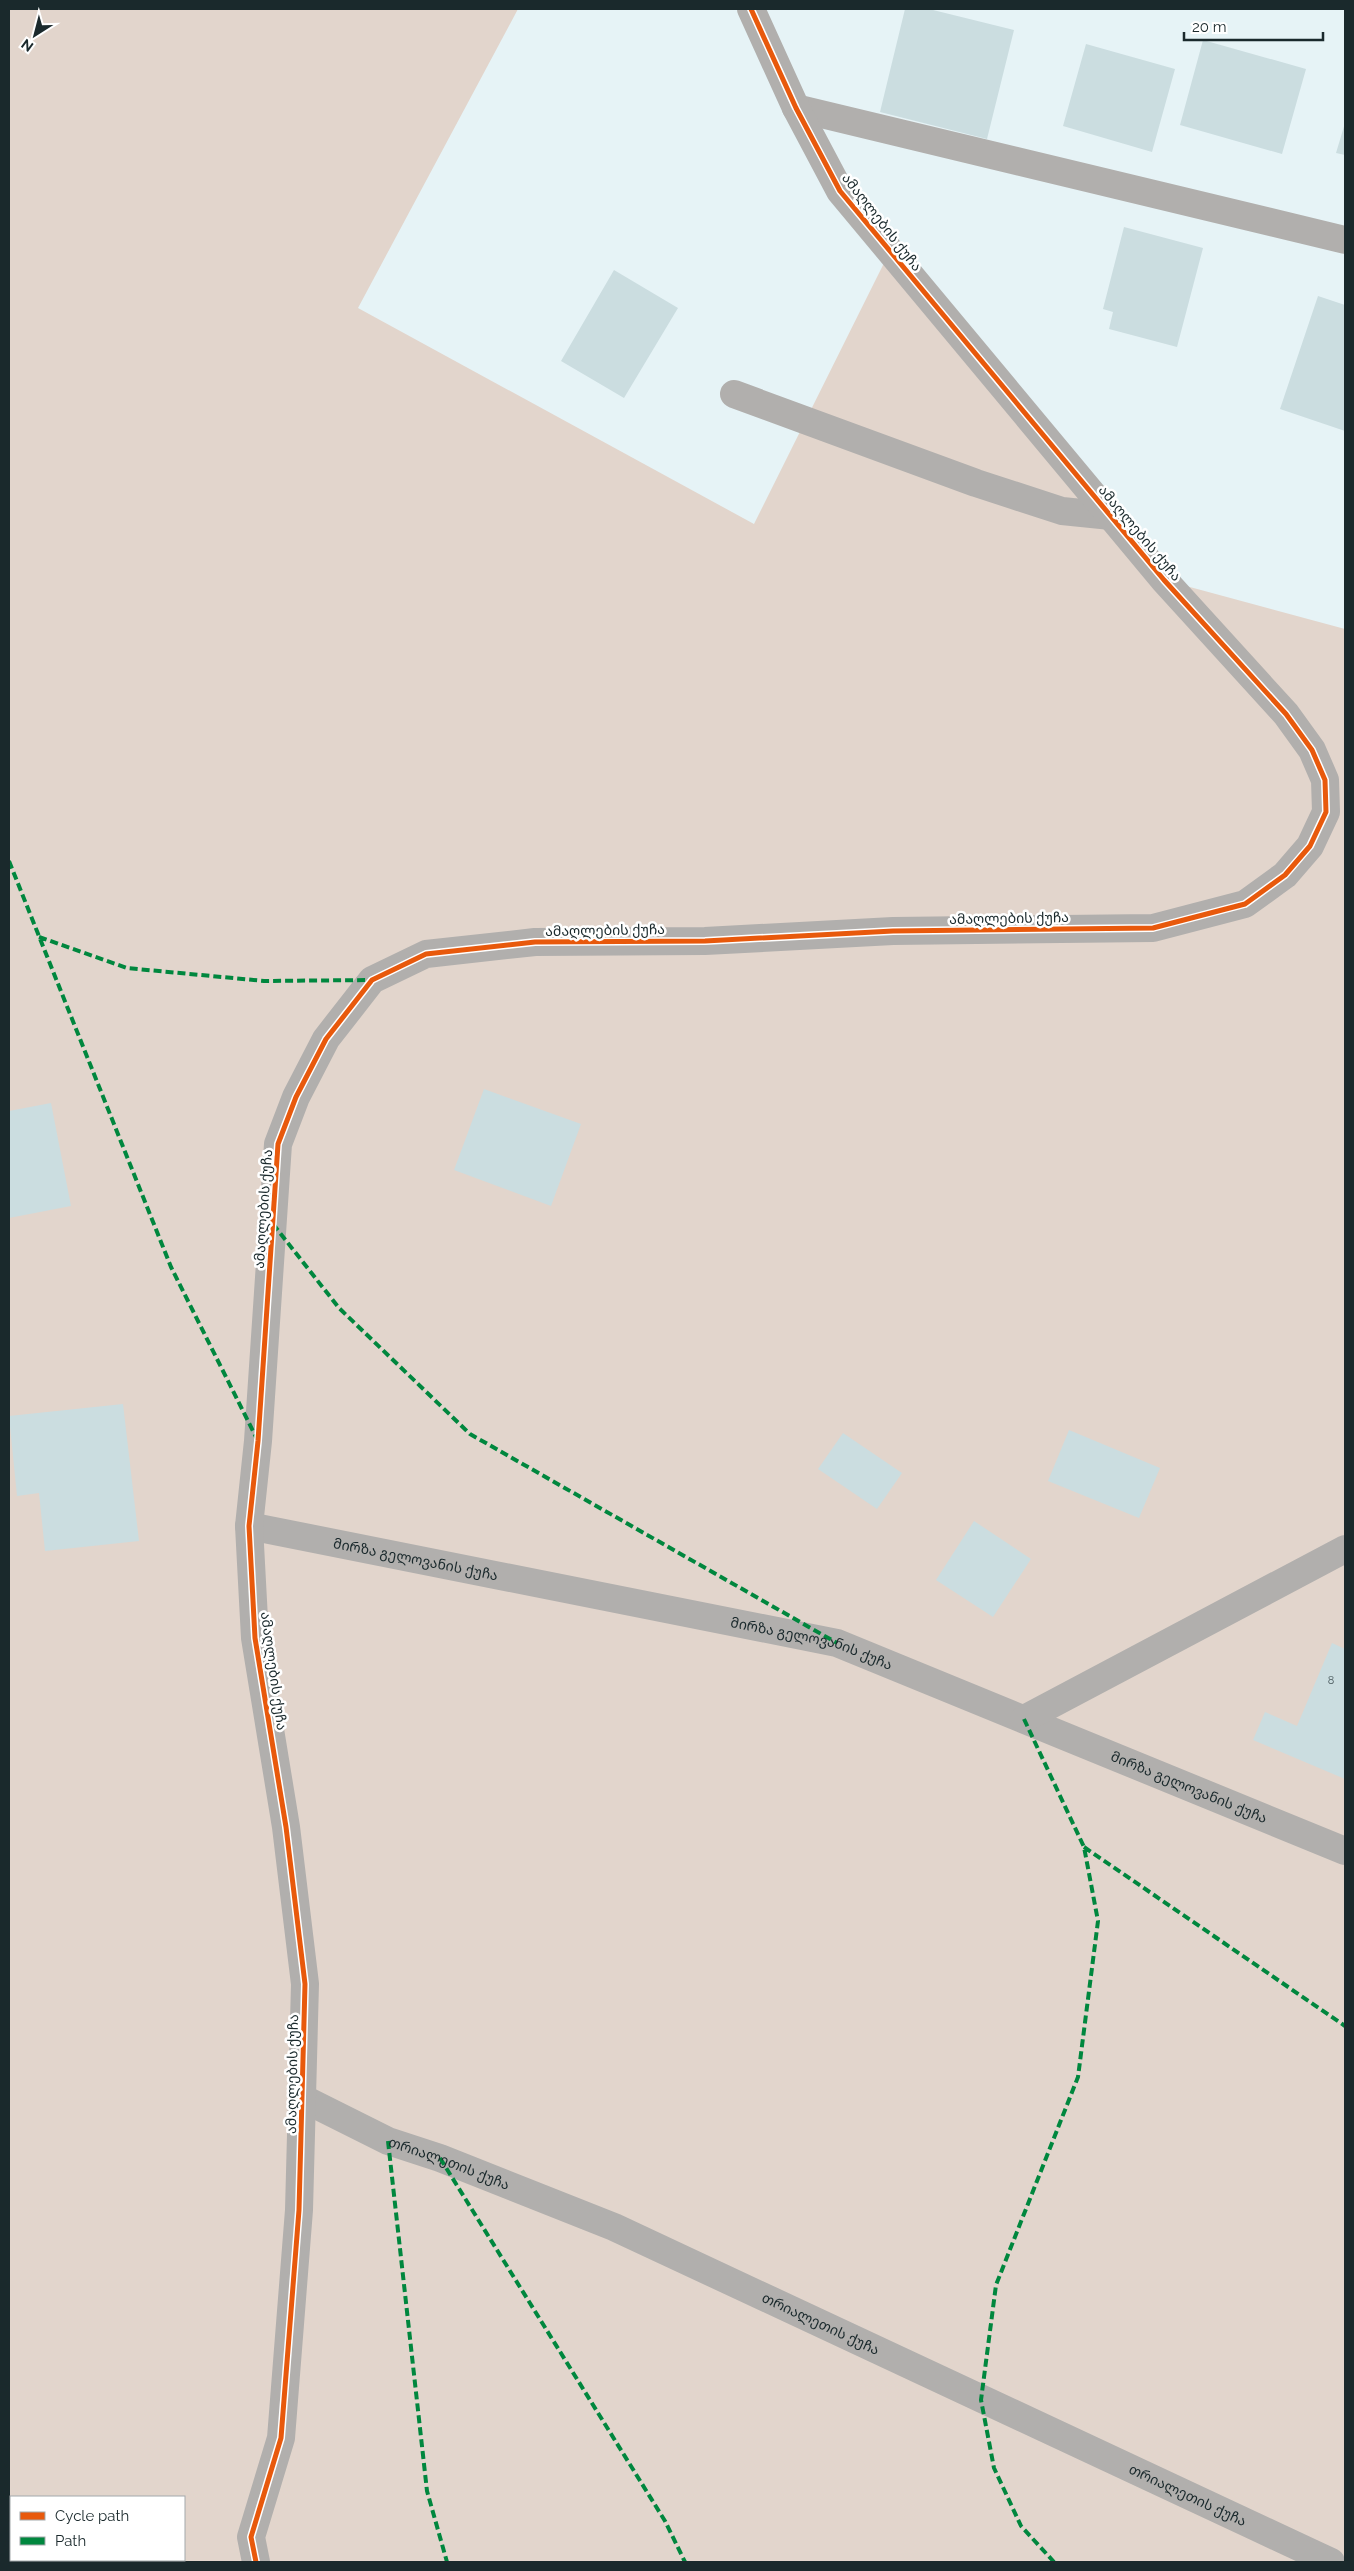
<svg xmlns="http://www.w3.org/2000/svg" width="1354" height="2571" font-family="Raleway,'Noto Sans Georgian',sans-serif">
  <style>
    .green { fill: #e2d5cc; fill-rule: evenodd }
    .building { fill: #cbdde0 }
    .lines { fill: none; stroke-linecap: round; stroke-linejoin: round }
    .minor { stroke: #b1afad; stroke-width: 28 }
    .quiet { stroke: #00873e; stroke-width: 4; stroke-dasharray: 8 4; stroke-linecap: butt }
    .cycleway-casing { stroke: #fff; stroke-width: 8 }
    .cycleway { stroke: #e8590c; stroke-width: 5 }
    .labels { text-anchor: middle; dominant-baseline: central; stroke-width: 5; stroke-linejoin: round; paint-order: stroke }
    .number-label { font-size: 11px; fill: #48585b }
    .street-label { font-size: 14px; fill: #1a292c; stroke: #fff }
  </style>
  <rect width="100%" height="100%" fill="#e6f3f6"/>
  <path class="green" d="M 9,9 L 518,9 L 358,308 L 754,524 L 890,251 L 1164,580 L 1345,629 L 1345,2562 L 9,2562 ZM 11,2497 L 184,2497 L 184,2560 L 11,2560 Z"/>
  <path class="building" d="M 905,9 L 929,9 L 1014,30 L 987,139 L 880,112 Z
    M 1203,40 L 1306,69 L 1282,154 L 1180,125 Z
    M 1086,44 L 1175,69 L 1152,152 L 1063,126 Z
    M 1345,123 L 1345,155 L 1336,153 Z
    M 1124,227 L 1203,248 L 1177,347 L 1109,329 L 1113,312 L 1103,309 Z
    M 614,270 L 678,308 L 624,398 L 561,361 Z
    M 1318,296 L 1345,305 L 1345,431 L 1280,409 Z
    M 484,1089 L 581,1124 L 551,1206 L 454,1170 Z
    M 51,1103 L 71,1206 L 9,1218 L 9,1111 Z
    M 123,1404 L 139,1541 L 45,1551 L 39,1493 L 17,1496 L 9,1416 Z
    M 1069,1430 L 1160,1468 L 1139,1518 L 1048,1481 Z
    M 843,1433 L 902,1473 L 877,1509 L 818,1469 Z
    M 974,1521 L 1031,1559 L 993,1617 L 936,1580 Z
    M 1332,1643 L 1345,1649 L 1345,1779 L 1253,1740 L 1265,1712 L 1297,1726 Z"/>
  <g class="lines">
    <g class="minor">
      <path d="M 796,108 L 1345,240"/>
      <path d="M 734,394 L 976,483 L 1062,511 L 1111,516"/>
      <path id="s1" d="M 249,1526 L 837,1643 L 1345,1851"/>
      <path d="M 1024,1719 L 1345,1549"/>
      <path id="s2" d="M 304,2099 L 388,2141 L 440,2158 L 614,2227 L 1331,2562"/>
      <path d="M 256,2562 L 251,2537 L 281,2438 L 299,2210 L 305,1984 L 286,1827 L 255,1638 L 249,1526 L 258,1441 L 278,1144 L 296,1097 L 326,1039 L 372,980 L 426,954 L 535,942 L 705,941 L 893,931 L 1153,928 L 1245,904 L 1285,875 L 1310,846 L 1326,812 L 1325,780 L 1312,750 L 1286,714 L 1164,580 L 840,191 L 796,108 L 751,9"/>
    </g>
    <path class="quiet" d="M 9,861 L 171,1267 L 257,1439
      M 39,937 L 127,968 L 264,981 L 372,980
      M 273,1224 L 339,1308 L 470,1434 L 837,1643
      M 1024,1719 L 1084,1847 L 1098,1921 L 1078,2077 L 996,2285 L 981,2400 L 994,2468 L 1021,2526 L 1054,2562
      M 1084,1847 L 1345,2026
      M 388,2141 L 427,2491 L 447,2562
      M 440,2158 L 665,2521 L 685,2562"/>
    <defs>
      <path id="cycleway" d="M 256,2562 L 251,2537 L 281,2438 L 299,2210 L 305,1984 L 286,1827 L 255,1638 L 249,1526 L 258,1441 L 278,1144 L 296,1097 L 326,1039 L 372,980 L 426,954 L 535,942 L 705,941 L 893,931 L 1153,928 L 1245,904 L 1285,875 L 1310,846 L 1326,812 L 1325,780 L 1312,750 L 1286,714 L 1164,580 L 840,191 L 796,108 L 751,9"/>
    </defs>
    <use href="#cycleway" class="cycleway-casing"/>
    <use href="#cycleway" class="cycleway"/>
  </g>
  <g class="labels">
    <g class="number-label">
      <text x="1331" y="1680">8</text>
    </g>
    <g class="street-label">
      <text transform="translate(882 222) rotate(52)">ამაღლების ქუჩა</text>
      <text transform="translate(1140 533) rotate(50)">ამაღლების ქუჩა</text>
      <text transform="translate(1009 918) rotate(-1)">ამაღლების ქუჩა</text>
      <text transform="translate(605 930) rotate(-1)">ამაღლების ქუჩა</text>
      <text transform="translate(263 1209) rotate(-86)">ამაღლების ქუჩა</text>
      <text stroke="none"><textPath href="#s1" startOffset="170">მირზა გელოვანის ქუჩა</textPath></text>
      <text stroke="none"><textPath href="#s1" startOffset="575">მირზა გელოვანის ქუჩა</textPath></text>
      <text transform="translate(274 1671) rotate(82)">ამაღლების ქუჩა</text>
      <text stroke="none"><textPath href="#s1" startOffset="980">მირზა გელოვანის ქუჩა</textPath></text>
      <text transform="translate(292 2074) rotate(-89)">ამაღლების ქუჩა</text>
      <text stroke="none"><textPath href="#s2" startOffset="159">თრიალეთის ქუჩა</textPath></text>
      <text stroke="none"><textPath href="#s2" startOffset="564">თრიალეთის ქუჩა</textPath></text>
      <text stroke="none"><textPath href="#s2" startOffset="969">თრიალეთის ქუჩა</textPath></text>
    </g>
  </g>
  <rect width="1354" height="2571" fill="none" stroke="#1a292c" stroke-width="20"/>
  <rect x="10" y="2496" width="175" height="65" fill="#ffffff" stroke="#a3a9ab"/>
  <rect x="20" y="2512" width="25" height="8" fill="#e8590c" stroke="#a3a9ab"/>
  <text x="55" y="2521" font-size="15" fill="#1a292c">Cycle path</text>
  <rect x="20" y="2537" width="25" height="8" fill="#00873e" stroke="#a3a9ab"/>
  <text x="55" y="2546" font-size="15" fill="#1a292c">Path</text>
  <g transform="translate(35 35) rotate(216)" stroke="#ffffff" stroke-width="4" paint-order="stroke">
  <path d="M0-4L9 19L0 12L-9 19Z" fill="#1a292c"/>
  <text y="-8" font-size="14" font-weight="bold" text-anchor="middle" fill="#1a292c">N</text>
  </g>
  <path d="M1184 32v8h139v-8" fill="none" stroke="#1a292c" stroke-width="2.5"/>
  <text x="1192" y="32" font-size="15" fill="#1a292c" stroke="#ffffff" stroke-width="4" paint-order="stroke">20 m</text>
</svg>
